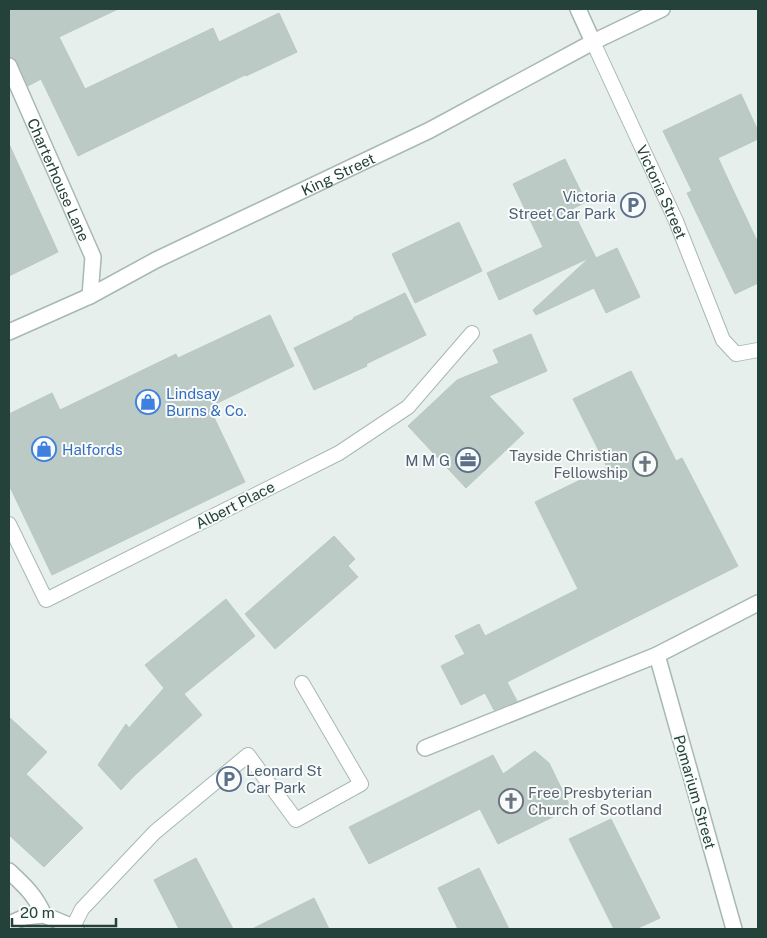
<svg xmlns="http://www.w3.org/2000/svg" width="767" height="938" font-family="'Public Sans',sans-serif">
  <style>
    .building { fill: #bbcac4; stroke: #b8c9c2 }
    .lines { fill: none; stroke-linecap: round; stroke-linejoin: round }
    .service-casing { stroke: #a8b8b2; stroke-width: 16 }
    .minor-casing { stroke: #a8b8b2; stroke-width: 18 }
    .service { stroke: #fff; stroke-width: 14 }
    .minor { stroke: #fff; stroke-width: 15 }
    .labels { text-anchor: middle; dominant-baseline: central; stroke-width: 4; stroke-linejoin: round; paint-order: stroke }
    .street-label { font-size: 15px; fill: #24423a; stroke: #f7fbf9 }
    .service-label { font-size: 15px; fill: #4e5e75; stroke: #f7fbf9; text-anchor: end }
    .shop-label { font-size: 15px; fill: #366cbe; stroke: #f7fbf9; text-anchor: start }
    .worship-label { font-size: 15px; fill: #5b616d; stroke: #f7fbf9; text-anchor: end }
  </style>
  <rect width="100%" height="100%" fill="#e6efeb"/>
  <path class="building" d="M 9,9 L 118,9 L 59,37 L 85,89 L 213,28 L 219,42 L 279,13 L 297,52 L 246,76 L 245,75 L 78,156 L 41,79 L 28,86 L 17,62 L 14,58 L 9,57 Z
    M 741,94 L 758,131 L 758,139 L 718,158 L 758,243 L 758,283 L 735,294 L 687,193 L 692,191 L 663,131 Z
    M 9,144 L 58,252 L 9,276 Z
    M 565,159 L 586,202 L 572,209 L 596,258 L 617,248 L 640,297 L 606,313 L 594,288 L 536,315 L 533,310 L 589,258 L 499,300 L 487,273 L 543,247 L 513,184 Z
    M 459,222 L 482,271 L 415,303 L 392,254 Z
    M 405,293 L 426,335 L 366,364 L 367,366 L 314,390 L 294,348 L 354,319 L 353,318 Z
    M 270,315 L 294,366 L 209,407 L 245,482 L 52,575 L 9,485 L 9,414 L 52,393 L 60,410 L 176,354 L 178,358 Z
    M 531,334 L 547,371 L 489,396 L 524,433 L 466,488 L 408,426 L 457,380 L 499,363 L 493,350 Z
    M 631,371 L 676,461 L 682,458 L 738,566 L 507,682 L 517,701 L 494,710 L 485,693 L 461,705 L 441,666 L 465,654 L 455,636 L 479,624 L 485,636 L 578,589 L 535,502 L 607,467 L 573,399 Z
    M 334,536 L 355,559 L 348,566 L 358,577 L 275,649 L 245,614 Z
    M 226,599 L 255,636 L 184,694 L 202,715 L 134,776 L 121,790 L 98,765 L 126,724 L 129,728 L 164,688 L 145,665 Z
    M 9,717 L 47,752 L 26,774 L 83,828 L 44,867 L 9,835 Z
    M 535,751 L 549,763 L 571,808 L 498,844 L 480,809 L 369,864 L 349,827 L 493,755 L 503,774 Z
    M 611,819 L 660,918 L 636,929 L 614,929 L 569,839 Z
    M 196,858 L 233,929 L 179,929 L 154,880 Z
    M 479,868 L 509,929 L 458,929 L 438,888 Z
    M 314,898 L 329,929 L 252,929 Z"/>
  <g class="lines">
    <defs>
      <g id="service">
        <path id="s1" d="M 593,42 L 676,221 L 723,340 L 736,354 L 758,350"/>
        <path d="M 9,524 L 46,600 L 339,453 L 408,407 L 472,333"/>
        <path d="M 73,927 L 82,909 L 155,832 L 248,755 L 296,820 L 361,784 L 302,683"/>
      </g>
      <g id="minor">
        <path d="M 578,9 L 593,42"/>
        <path id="s2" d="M 9,66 L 93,257 L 90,296"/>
        <path id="s3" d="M 9,332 L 90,296 L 156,260 L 430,130 L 593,42 L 662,9"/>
        <path d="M 425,748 L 657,655"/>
        <path d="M 9,871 C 25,886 35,895 44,915"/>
        <path d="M 9,924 L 25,917 L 44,915 L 73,927 L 76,929"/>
        <path d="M 734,929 L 657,655 L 758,603"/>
      </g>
    </defs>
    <use href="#service" class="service-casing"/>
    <use href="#minor" class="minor-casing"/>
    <use href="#service" class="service"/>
    <use href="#minor" class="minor"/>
  </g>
  <defs>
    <symbol id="parking-ring" viewBox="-11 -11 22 22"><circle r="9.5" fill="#f7fbf9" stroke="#5c6f8a" stroke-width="1.5"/><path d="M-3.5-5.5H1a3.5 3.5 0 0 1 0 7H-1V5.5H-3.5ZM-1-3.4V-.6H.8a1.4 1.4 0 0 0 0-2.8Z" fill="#5c6f8a"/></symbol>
    <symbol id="shop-ring" viewBox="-11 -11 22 22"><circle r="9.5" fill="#f7fbf9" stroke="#3f7fe0" stroke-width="1.5"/><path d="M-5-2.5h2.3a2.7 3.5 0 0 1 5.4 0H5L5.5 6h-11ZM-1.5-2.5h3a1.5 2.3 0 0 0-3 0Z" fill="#3f7fe0"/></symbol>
    <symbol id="office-ring" viewBox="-11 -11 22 22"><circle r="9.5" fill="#f7fbf9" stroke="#5c6f8a" stroke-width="1.5"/><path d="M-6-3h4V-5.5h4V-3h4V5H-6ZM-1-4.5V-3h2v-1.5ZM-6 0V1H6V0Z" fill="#5c6f8a"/></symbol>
    <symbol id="church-ring" viewBox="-11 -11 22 22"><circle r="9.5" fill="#f7fbf9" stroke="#6b7280" stroke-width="1.5"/><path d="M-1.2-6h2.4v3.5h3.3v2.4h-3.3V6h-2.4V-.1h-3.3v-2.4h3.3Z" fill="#6b7280"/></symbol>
  </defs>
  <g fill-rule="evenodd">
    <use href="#parking-ring" x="619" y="191" width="28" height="28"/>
    <use href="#shop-ring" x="134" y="388" width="28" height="28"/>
    <use href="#shop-ring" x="30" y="435" width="28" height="28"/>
    <use href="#office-ring" x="454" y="446" width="28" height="28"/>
    <use href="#church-ring" x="631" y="450" width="28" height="28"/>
    <use href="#parking-ring" x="215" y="765" width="28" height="28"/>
    <use href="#church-ring" x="497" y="787" width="28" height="28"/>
  </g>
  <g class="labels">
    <g class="street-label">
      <text stroke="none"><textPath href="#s3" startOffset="365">King Street</textPath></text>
      <text stroke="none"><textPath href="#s2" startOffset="124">Charterhouse Lane</textPath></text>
      <text stroke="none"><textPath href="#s1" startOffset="165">Victoria Street</textPath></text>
      <text transform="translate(235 505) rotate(-27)">Albert Place</text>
      <text transform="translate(695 792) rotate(74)">Pomarium Street</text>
    </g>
    <g class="service-label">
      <text x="616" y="196">Victoria<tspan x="616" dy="17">Street Car Park</tspan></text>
      <text x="450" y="460">M M G</text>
      <text x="246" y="770" text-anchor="start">Leonard St<tspan x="246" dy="17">Car Park</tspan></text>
    </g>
    <g class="shop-label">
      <text x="166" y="393">Lindsay<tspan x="166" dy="17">Burns &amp; Co.</tspan></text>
      <text x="62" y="449">Halfords</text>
    </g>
    <g class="worship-label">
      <text x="628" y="455">Tayside Christian<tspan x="628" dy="17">Fellowship</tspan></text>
      <text x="528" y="792" text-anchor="start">Free Presbyterian<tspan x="528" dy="17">Church of Scotland</tspan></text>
    </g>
  </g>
  <rect width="767" height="938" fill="none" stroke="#24423a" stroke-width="20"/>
  <path d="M12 918v8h104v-8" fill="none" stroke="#24423a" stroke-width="2.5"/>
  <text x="20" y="918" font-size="15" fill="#24423a" stroke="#f7fbf9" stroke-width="4" paint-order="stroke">20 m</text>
</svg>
